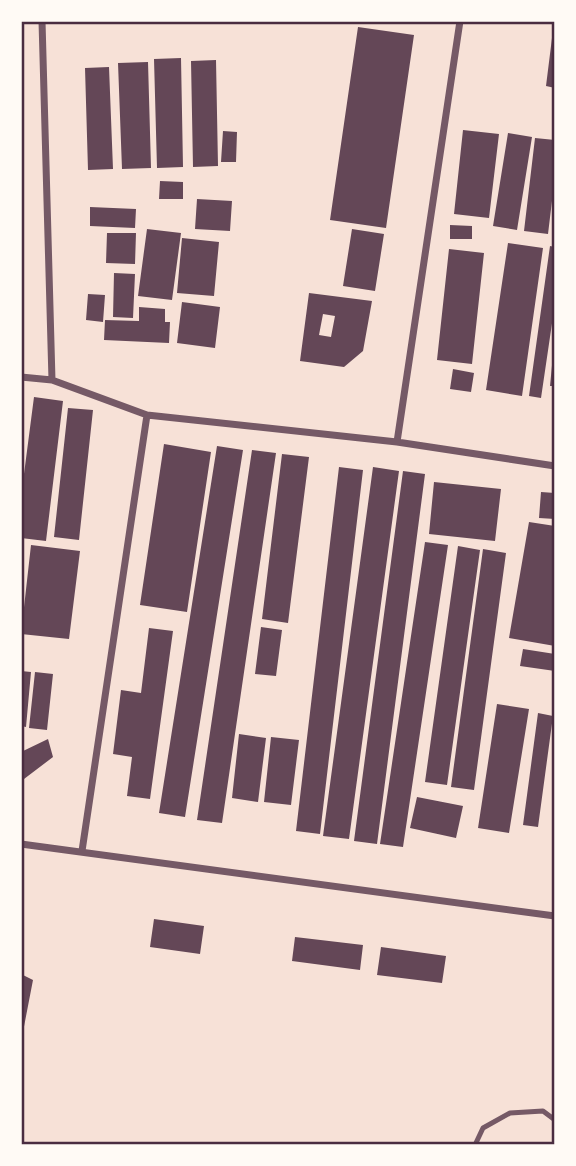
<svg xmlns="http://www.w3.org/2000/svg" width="576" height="1166" font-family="'Fira Sans Condensed',sans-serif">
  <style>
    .building { fill: #644757; fill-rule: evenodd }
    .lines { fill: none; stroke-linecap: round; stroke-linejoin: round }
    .service { stroke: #755966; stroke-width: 5 }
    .minor { stroke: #755966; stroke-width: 7 }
    .neatline { fill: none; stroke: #4a2c40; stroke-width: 2.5 }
  </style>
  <rect width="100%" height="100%" fill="#f7e1d7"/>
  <path class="building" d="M 358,27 L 414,35 L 386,228 L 330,220 Z
    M 553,30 L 555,30 L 555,88 L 546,86 Z
    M 181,58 L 183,167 L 157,168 L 154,59 Z
    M 216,60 L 218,166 L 193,167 L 191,61 Z
    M 148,62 L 151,168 L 122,169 L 118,63 Z
    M 109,67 L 113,169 L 88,170 L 85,68 Z
    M 463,130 L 499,134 L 489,218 L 454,214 Z
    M 223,131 L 237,132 L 236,162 L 221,162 Z
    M 508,133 L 532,137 L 517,230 L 493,226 Z
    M 535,138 L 555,140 L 555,176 L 548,234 L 524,231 Z
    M 160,181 L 183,182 L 183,199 L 159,199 Z
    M 197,199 L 232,201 L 230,231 L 195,229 Z
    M 90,207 L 136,209 L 135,228 L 90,226 Z
    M 450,225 L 472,226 L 472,239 L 450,239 Z
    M 147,229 L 181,233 L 172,300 L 138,296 Z
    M 352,229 L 384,234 L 375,291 L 343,286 Z
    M 107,233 L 136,233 L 135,264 L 106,263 Z
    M 182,238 L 219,242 L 214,296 L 177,293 Z
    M 508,243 L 543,248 L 522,396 L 486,390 Z
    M 550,246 L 555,247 L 555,303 L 541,398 L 529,396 Z
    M 449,249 L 484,253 L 472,364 L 437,360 Z
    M 114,273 L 135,274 L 133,318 L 113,317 Z
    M 309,293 L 372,301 L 363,351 L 344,367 L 300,361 ZM 323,314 L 335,316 L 331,337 L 319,335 Z
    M 88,294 L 105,295 L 103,322 L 86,320 Z
    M 182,302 L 220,307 L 215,348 L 177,343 Z
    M 139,307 L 165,309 L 165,322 L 170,322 L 169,343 L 104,340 L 105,320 L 139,321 Z
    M 553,355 L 555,355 L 555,386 L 550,386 Z
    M 453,369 L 474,373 L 471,392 L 450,389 Z
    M 34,397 L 63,401 L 46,541 L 21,538 L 21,497 Z
    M 68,408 L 93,410 L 79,540 L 54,537 Z
    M 164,444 L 211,452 L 187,612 L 140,605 Z
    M 217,446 L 243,450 L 185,817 L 159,813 Z
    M 252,450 L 276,453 L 222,823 L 197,820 Z
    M 282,454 L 309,457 L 288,623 L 262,619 Z
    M 339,467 L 363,470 L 320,834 L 296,831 Z
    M 373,467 L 399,471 L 349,839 L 323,836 Z
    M 403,471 L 425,474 L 377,844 L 354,841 Z
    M 434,482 L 501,489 L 495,541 L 429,534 Z
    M 541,492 L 555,493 L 555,519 L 539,518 Z
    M 529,522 L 555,526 L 555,646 L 509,638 Z
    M 425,542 L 448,545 L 403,847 L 380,844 Z
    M 31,545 L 80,551 L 69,639 L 21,634 Z
    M 458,546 L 480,550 L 447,785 L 425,782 Z
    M 483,549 L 506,553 L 474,790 L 451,787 Z
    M 261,627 L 282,630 L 276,676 L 255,674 Z
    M 149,628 L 173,631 L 150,799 L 127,796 L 132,757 L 113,754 L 121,690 L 141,693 Z
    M 523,649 L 555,654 L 555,671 L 520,666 Z
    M 21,671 L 31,672 L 26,727 L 21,726 Z
    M 35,672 L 53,674 L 47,730 L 29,728 Z
    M 497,704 L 529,709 L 509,833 L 478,828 Z
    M 538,713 L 553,716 L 538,827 L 523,825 Z
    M 239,734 L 266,738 L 258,802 L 232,798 Z
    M 271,737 L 299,740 L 291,805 L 264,802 Z
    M 48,739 L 53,757 L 24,779 L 21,771 L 21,752 Z
    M 417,797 L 463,806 L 456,838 L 410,828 Z
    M 154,919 L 204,926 L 200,954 L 150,947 Z
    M 295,937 L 363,945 L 360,970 L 292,961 Z
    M 381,947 L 446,956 L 442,983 L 377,975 Z
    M 21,974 L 33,980 L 22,1037 L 21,1037 Z"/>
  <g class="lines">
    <path class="service" d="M 475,1145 L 483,1128 L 510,1113 L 543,1111 L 555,1120"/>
    <path class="minor" d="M 42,21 L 52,380
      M 21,377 L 52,380 L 147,415 L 397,442 L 555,466
      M 397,442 L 460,21
      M 21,844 L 555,916
      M 82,851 L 147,415"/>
  </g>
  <rect width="576" height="1166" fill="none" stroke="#fffaf5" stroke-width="46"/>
  <rect x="23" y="23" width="530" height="1120" class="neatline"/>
</svg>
